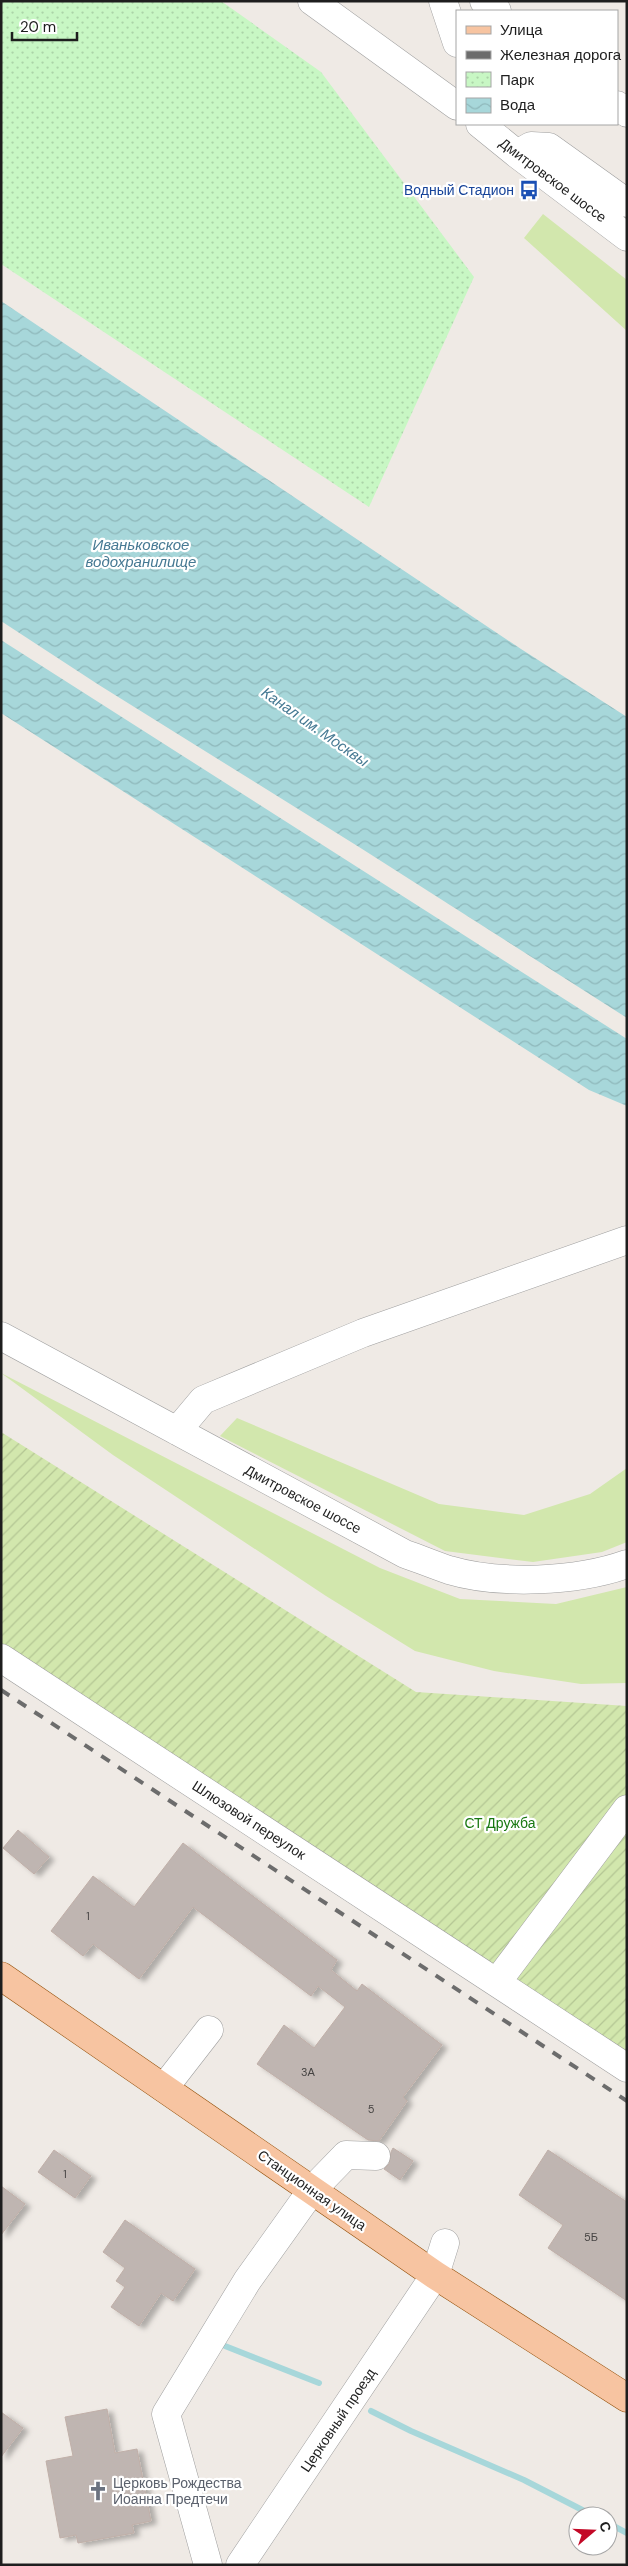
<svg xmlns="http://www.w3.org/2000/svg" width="628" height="2566" font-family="'DM Sans',sans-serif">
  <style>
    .grass { fill: #d2e7ad }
    .park { fill: url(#park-dots) }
    .garden { fill: url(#garden-furrows) }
    .water { fill: url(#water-waves) }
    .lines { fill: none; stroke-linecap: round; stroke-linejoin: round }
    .stream { stroke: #a7d7da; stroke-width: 6 }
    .building { fill: #bfb5b1; stroke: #c0afa8; filter: url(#shadow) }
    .minor-casing { stroke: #9f9f9f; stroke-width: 29 }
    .major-casing { stroke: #924e07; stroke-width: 29 }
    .minor { stroke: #fff; stroke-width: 28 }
    .major { stroke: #f7c4a1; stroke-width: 28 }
    .rail { stroke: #6c6c6c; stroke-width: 4; stroke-dasharray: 10 10; stroke-linecap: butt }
    .labels { text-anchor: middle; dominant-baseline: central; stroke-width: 4.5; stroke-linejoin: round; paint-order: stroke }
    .number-label { font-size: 11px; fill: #464443 }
    .street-label { font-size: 14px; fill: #1e1e1e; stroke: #fff }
    .transit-label { font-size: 14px; fill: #164399; stroke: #fff; text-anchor: end }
    .park-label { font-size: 14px; fill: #187811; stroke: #fff }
    .worship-label { font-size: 14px; fill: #5b616d; stroke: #fff; text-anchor: start }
    .water-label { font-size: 15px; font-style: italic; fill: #467993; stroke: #fff }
  </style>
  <defs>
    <pattern id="park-dots" width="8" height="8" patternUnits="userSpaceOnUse" patternTransform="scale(1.25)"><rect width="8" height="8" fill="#c8f7c4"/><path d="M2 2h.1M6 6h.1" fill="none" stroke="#abd3a8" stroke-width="1.8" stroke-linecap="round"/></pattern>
    <pattern id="garden-furrows" width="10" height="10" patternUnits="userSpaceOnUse" patternTransform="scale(1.25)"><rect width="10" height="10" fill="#d2e7ad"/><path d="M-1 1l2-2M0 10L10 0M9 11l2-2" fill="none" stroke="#b4c694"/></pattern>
    <pattern id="water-waves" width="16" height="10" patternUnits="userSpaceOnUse" patternTransform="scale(1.25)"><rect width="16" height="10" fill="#a7d7da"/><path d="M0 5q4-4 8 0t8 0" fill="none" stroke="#8fb8bb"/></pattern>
    <filter id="shadow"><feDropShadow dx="5.5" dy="3" stdDeviation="2.5" flood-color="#0004"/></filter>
  </defs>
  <rect width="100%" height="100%" fill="#efeae5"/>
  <path class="grass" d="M 543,214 L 627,280 L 627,331 L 524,238 Z
    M 1,1373 L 380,1568 L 460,1599 L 556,1604 L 627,1587 L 627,1683 L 581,1684 L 494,1671 L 415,1651 L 326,1596 L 113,1455 Z
    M 237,1418 L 439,1504 L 524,1515 L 590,1494 L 627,1468 L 627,1542 L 602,1552 L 533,1562 L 445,1551 L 220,1436 Z"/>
  <path class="park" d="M 1,1 L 221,1 L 321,72 L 474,277 L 369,507 L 1,264 Z"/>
  <path class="garden" d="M 1,1432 L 416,1692 L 627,1706 L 627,2053 L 1,1654 Z"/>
  <path class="water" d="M 1,301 L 521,649 L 627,717 L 627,1018 L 359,847 L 99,685 L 1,621 Z
    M 1,640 L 627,1039 L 627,1106 L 589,1090 L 1,713 Z"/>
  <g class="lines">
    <path class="stream" d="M 225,2346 L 319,2383
      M 371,2411 L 411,2431 L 524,2480 L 594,2516
      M 608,2523 L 627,2533"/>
  </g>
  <path class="building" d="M 18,1830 L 49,1857 L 34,1874 L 3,1848 Z
    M 183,1843 L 337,1960 L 331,1970 L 357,1991 L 362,1984 L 442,2045 L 403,2097 L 407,2101 L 379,2141 L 368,2140 L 257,2064 L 284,2025 L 314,2048 L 345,2007 L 318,1986 L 311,1996 L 193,1907 L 139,1979 L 93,1944 L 83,1956 L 51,1931 L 93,1876 L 134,1907 Z
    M 393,2148 L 413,2161 L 400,2180 L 384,2169 L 389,2164 L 391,2152 Z
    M 54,2150 L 91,2176 L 75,2198 L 38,2172 Z
    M 548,2150 L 627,2202 L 627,2301 L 548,2248 L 563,2225 L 519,2195 Z
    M 1,2186 L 25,2204 L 1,2235 Z
    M 125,2220 L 195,2269 L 173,2301 L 161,2293 L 139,2326 L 111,2307 L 125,2287 L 116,2281 L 125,2268 L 103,2252 Z
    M 107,2409 L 115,2453 L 137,2449 L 151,2521 L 132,2525 L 134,2533 L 78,2543 L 76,2535 L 60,2538 L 46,2461 L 73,2456 L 65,2417 Z
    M 1,2412 L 23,2428 L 1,2457 Z"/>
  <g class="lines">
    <defs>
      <path id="minor" d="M 312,1 L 457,106
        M 443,1 L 457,43
        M 484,1 L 497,11
        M 617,105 L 627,113
        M 480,124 L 517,154 L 627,237
        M 517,154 L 531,146 L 549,147 L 627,203
        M 1,1336 L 405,1554 C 420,1559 434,1565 449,1570 C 499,1585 577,1582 627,1564
        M 177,1431 L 203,1400 L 363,1333 L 627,1240
        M 1,1658 L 627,2068
        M 497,1982 L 627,1809
        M 164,2088 L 209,2030
        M 208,2565 L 166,2414 L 247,2281 L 312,2190 L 346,2155 L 376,2156
        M 240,2565 L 435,2275 L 445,2243"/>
      <path id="major" d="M 1,1976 L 435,2275 L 627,2398"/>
    </defs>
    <use href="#minor" class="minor-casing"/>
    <use href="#major" class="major-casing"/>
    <use href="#minor" class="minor"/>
    <use href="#major" class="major"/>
    <path class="rail" d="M 1,1690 L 627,2101"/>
  </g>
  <defs>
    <symbol id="bus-bare" viewBox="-9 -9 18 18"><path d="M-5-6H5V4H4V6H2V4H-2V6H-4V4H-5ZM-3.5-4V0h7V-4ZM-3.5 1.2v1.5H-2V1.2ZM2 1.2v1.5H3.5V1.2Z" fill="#1a4fb4" stroke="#fff" stroke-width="2.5" paint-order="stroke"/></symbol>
    <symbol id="church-bare" viewBox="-9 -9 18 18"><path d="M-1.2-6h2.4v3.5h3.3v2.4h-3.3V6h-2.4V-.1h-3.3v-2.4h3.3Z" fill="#6b7280" stroke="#fff" stroke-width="2.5" paint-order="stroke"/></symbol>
  </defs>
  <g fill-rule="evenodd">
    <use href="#bus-bare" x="515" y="176" width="28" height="28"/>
    <use href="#church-bare" x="84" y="2477" width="28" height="28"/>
  </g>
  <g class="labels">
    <g class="number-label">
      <text x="88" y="1916">1</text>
      <text x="308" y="2072">3А</text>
      <text x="371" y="2109">5</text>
      <text x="65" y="2174">1</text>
      <text x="591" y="2237">5Б</text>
    </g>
    <g class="street-label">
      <text transform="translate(553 180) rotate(37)">Дмитровское шоссе</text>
      <text transform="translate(303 1499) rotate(28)">Дмитровское шоссе</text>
      <text transform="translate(249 1820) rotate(33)">Шлюзовой переулок</text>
      <text transform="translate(312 2190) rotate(35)">Станционная улица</text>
      <text transform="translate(338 2420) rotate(-56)">Церковный проезд</text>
    </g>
    <g class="transit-label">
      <text x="514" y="190">Водный Стадион</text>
    </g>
    <g class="park-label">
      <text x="500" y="1823">СТ Дружба</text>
    </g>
    <g class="worship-label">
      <text x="113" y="2483">Церковь Рождества<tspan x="113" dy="16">Иоанна Предтечи</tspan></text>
    </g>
    <g class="water-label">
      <text x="141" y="545">Иваньковское<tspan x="141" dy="17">водохранилище</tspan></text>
      <text transform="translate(315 727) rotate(35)">Канал им. Москвы</text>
    </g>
  </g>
  <rect width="628" height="2566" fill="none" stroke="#1e1e1e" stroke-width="5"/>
  <rect x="456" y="10" width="162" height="115" fill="#ffffff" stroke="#a5a5a5"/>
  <rect x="466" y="26" width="25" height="8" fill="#f7c4a1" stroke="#a5a5a5"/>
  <text x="500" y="35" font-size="15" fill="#1e1e1e">Улица</text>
  <rect x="466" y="51" width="25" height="8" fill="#6c6c6c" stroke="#a5a5a5"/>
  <text x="500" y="60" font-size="15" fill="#1e1e1e">Железная дорога</text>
  <rect x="466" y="72" width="25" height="15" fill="url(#park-dots)" stroke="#a5a5a5"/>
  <text x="500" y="85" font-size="15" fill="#1e1e1e">Парк</text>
  <rect x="466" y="98" width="25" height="15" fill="url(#water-waves)" stroke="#a5a5a5"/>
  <text x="500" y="110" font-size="15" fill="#1e1e1e">Вода</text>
  <g transform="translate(593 2531) rotate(71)"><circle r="24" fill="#ffffff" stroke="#a5a5a5"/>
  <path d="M0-4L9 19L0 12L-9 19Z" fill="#c30927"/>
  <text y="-8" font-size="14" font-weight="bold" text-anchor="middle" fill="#1e1e1e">С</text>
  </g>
  <path d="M12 32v8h65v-8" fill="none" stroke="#1e1e1e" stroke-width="2.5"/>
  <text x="20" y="32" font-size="15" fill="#1e1e1e" stroke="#ffffff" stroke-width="4" paint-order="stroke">20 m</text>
</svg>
